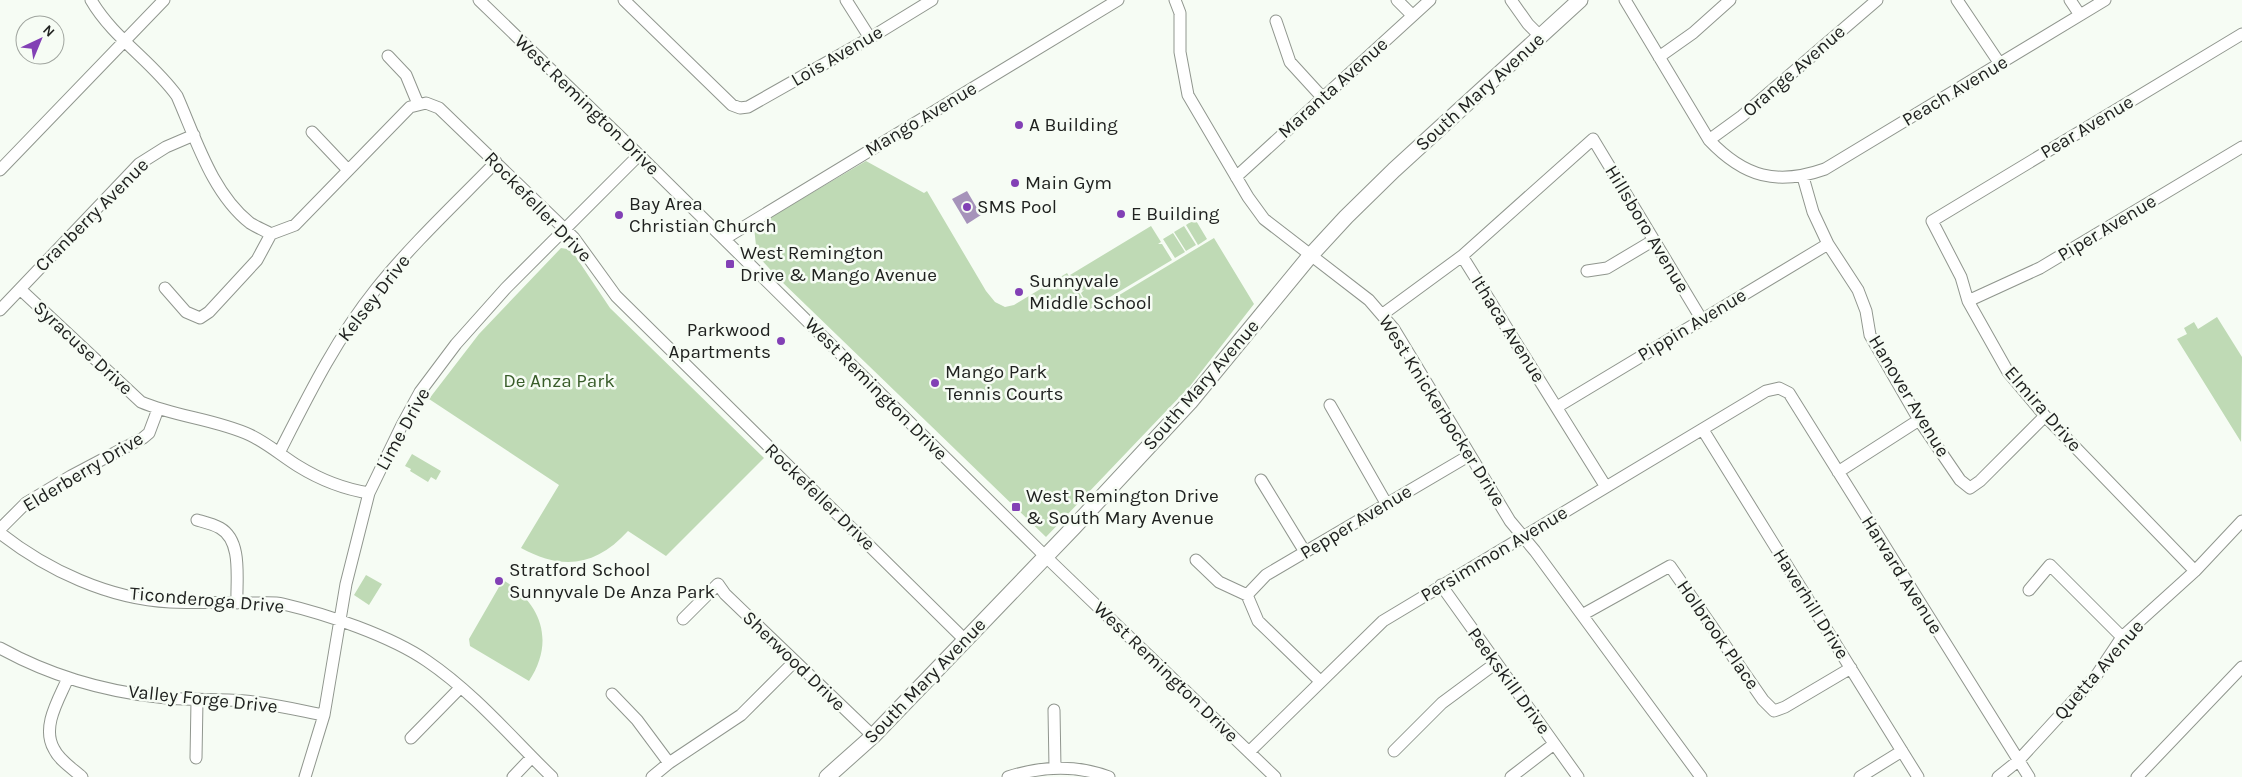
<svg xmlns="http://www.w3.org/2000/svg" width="2242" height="777" font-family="Karla,sans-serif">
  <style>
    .green { fill: #bfdab5 }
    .water { fill: #a693ba }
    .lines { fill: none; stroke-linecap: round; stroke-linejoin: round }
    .minor-casing { stroke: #90968e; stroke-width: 13 }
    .major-casing { stroke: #90968e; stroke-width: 17 }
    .minor { stroke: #fff; stroke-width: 11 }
    .major { stroke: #fff; stroke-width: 15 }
    .poi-dot { fill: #8240b5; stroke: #f6fcf4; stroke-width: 2 }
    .labels { text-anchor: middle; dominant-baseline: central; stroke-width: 5; stroke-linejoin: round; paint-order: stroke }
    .street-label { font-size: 19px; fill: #202220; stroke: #f6fcf4 }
    .poi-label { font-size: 19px; fill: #202220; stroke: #f6fcf4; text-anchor: start }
    .park-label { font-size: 19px; fill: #385c29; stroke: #f6fcf4 }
  </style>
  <rect width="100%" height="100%" fill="#f6fcf4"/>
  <path class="green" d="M 866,161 L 924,193 L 927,191 L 986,291 L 995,302 L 1005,307 L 1014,305 L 1067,273 L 1091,312 L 1214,238 L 1254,304 L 1190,386 L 1046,537 L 779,279 L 757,255 L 754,227 Z
    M 1195,219 L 1207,239 L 1198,245 L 1186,225 Z
    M 1151,226 L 1161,242 L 1158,244 L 1162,244 L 1172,260 L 1090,309 L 1081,293 L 1084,290 L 1080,291 L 1070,275 Z
    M 1184,226 L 1196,245 L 1186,251 L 1174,232 Z
    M 1173,233 L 1185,252 L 1175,258 L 1163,239 Z
    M 561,248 L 567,249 L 574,254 L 610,308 L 764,458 L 666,556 L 628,531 C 596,566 563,571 521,548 L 559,485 L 429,399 L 479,334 Z
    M 2217,317 L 2242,357 L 2241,442 L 2177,339 L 2187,334 L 2184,328 L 2194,322 L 2198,329 Z
    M 412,454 L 441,471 L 436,480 L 431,477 L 428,482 L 410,471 L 411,469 L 405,466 Z
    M 366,575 L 382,584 L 369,605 L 354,595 Z
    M 503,580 C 542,603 555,642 529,681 L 470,646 L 469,639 Z"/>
  <path class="water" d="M 967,191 L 981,215 L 967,224 L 952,199 Z"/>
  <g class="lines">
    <defs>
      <path id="minor" d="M 91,0 C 113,38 152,61 177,96 C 196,139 212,193 250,223 C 256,227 264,230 271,234 L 295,225 L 410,107 L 426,103 L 439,108 L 574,238 L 616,296 L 965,640
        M 479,0 L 639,155 L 1045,556 L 1275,777
        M 624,0 L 732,105 L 740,108 L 748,107 L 870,38 L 932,0
        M 846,0 L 870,38
        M 1175,0 L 1180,13 L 1180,52 L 1188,95 L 1248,197 L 1264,219 L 1369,300 L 1394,329 L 1510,521 L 1535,551 L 1701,777
        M 1397,0 L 1412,15
        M 1511,0 L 1528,24 L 1541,37
        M 1625,0 L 1709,140 C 1744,177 1777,186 1825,169 L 2105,0
        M 1957,0 L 2000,64
        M 2070,0 L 2080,15
        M 1276,21 L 1290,62 L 1322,97
        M 388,56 L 406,75 L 418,104
        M 1659,57 L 1693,33 L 1730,0
        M 312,132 L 348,170
        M 1709,140 L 1742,116 L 1877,0
        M 0,170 L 164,0
        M 1236,177 L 1430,0
        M 1803,177 L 1813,212 L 1828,244 L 1858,290 L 1866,311 L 1870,335 L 1919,420 L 1960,480 L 1970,488 L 1980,481 L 2045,416
        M 724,239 L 1118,0
        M 1462,256 L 1593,139 L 1702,320
        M 1587,271 L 1607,268 L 1654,240
        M 165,288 L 186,312 L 200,318 L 209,312 L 257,260 L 271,234
        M 20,289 L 141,402 C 176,417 215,419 250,435 C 267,443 282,456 298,466 C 319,479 344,489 369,493
        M 1968,301 L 2040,268 L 2242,147
        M 0,310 L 139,164 L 166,147 L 194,135
        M 1383,314 L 1462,256 L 1606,487
        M 1330,405 L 1386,503
        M 1557,407 L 1828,244
        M 1703,430 L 1918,777
        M 279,453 C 308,396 336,339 376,289 C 412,244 456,203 496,162
        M 1838,472 L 1919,420
        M 1261,480 L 1305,552
        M 197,520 C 204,522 213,524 220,528 C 243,541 236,580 237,603
        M 0,529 L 26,503 L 71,476 L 143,438 L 149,433 L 158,409
        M 0,533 C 47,570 109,599 170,602 C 197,603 225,602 253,603 C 263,603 274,602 283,604 C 326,614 391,636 427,661 C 474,693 512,738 552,777
        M 1196,560 L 1219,582 L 1247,595
        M 2195,571 L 2045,416 L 2008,372 L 1968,301 L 1961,277 L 1932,221 L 2242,34
        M 1441,585 L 1578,777
        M 2029,590 L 2050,565 L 2122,637
        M 1247,595 L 1266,575 L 1470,455
        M 1247,595 L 1258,621 L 1320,681
        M 1582,615 L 1670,566 L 1763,700 L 1774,711 L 1785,707 L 1851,668
        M 683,619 L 718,584 L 725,594 L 873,736
        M 0,648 C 49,675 103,691 158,697 C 187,701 217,698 245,701 C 272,704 298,710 324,715
        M 68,678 C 59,699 41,727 54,749 C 59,760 73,769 82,777
        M 612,694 L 637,720 L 669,763
        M 1054,710 L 1055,767
        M 411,738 L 460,688
        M 1394,751 L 1442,703 L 1496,663
        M 1249,752 L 1383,621 L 1766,391 L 1779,388 L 1789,393 L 2029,777
        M 196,758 L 197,701
        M 305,777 L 324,715 L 346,584 L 369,493 L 402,425 L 420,392 L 456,344 L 506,288 L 639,155
        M 513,777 L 532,757
        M 652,777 L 669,763 L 741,715 L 795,661
        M 1008,777 C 1042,766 1075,764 1109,777
        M 1511,777 L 1554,744
        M 1860,777 L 1902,751
        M 1998,777 L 2018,761 L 2096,676 L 2122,637 L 2195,571 L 2242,521
        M 2137,777 L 2242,667"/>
      <path id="major" d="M 827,777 L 873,736 L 1074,527 L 1190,402 L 1310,256 L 1346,217 L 1394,170 L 1580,0"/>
    </defs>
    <use href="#minor" class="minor-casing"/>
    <use href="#major" class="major-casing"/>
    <use href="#minor" class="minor"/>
    <use href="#major" class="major"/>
  </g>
  <g class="poi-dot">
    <circle cx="1019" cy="125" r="5"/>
    <circle cx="1015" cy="183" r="5"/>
    <circle cx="967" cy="207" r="5"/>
    <circle cx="1121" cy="214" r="5"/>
    <circle cx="619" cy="215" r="5"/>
    <rect x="725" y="259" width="10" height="10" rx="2.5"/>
    <circle cx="1019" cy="292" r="5"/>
    <circle cx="781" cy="341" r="5"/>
    <circle cx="935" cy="383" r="5"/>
    <rect x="1011" y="502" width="10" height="10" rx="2.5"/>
    <circle cx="499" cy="581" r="5"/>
  </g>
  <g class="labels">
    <g class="street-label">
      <text transform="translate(837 56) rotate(-30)">Lois Avenue</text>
      <text transform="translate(1794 71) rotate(-41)">Orange Avenue</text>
      <text transform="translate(1333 88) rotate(-42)">Maranta Avenue</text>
      <text transform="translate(1955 91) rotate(-31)">Peach Avenue</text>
      <text transform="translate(1480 92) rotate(-42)">South Mary Avenue</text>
      <text transform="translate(587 105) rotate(44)">West Remington Drive</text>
      <text transform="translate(921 119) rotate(-31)">Mango Avenue</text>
      <text transform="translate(2087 127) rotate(-31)">Pear Avenue</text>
      <text transform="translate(538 207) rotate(46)">Rockefeller Drive</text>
      <text transform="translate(92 215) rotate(-45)">Cranberry Avenue</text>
      <text transform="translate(2107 228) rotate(-31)">Piper Avenue</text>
      <text transform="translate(1647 229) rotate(59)">Hillsboro Avenue</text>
      <text transform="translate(374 298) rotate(-52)">Kelsey Drive</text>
      <text transform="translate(1692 325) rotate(-31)">Pippin Avenue</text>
      <text transform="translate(1508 329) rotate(58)">Ithaca Avenue</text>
      <text transform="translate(83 348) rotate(43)">Syracuse Drive</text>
      <text transform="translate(1201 385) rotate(-49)">South Mary Avenue</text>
      <text transform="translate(876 389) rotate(45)">West Remington Drive</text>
      <text transform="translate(1909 396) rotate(59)">Hanover Avenue</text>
      <text transform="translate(2043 409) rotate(49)">Elmira Drive</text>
      <text transform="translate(1442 411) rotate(58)">West Knickerbocker Drive</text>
      <text transform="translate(403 429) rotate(-61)">Lime Drive</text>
      <text transform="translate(83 472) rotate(-31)">Elderberry Drive</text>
      <text transform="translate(820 497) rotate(44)">Rockefeller Drive</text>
      <text transform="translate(1356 522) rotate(-31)">Pepper Avenue</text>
      <text transform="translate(1494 554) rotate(-31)">Persimmon Avenue</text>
      <text transform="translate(1902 575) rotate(58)">Harvard Avenue</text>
      <text transform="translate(207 600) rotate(5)">Ticonderoga Drive</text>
      <text transform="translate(1811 604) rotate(58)">Haverhill Drive</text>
      <text transform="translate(1718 635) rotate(55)">Holbrook Place</text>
      <text transform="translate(794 661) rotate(44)">Sherwood Drive</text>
      <text transform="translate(2099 670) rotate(-49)">Quetta Avenue</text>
      <text transform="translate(1166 672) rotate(44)">West Remington Drive</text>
      <text transform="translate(925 681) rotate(-46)">South Mary Avenue</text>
      <text transform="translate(1509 681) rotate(54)">Peekskill Drive</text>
      <text transform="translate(203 699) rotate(6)">Valley Forge Drive</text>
    </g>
    <g class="poi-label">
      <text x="1029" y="125">A Building</text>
      <text x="1025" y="183">Main Gym</text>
      <text x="629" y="204">Bay Area<tspan x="629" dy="22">Christian Church</tspan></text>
      <text x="977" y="207">SMS Pool</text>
      <text x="1131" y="214">E Building</text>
      <text x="740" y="253">West Remington<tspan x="740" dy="22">Drive &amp; Mango Avenue</tspan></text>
      <text x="1029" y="281">Sunnyvale<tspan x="1029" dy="22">Middle School</tspan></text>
      <text x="771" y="330" text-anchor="end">Parkwood<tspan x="771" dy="22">Apartments</tspan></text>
      <text x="945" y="372">Mango Park<tspan x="945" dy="22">Tennis Courts</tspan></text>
      <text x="1026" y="496">West Remington Drive<tspan x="1026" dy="22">&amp; South Mary Avenue</tspan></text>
      <text x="509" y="570">Stratford School<tspan x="509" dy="22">Sunnyvale De Anza Park</tspan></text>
    </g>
    <g class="park-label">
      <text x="559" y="381">De Anza Park</text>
    </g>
  </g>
  <g transform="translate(40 40) rotate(44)"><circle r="24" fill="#f6fcf4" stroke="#a0a59f"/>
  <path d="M0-4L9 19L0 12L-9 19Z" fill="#8240b5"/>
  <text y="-8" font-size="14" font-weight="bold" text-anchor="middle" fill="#202220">N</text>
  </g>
</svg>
